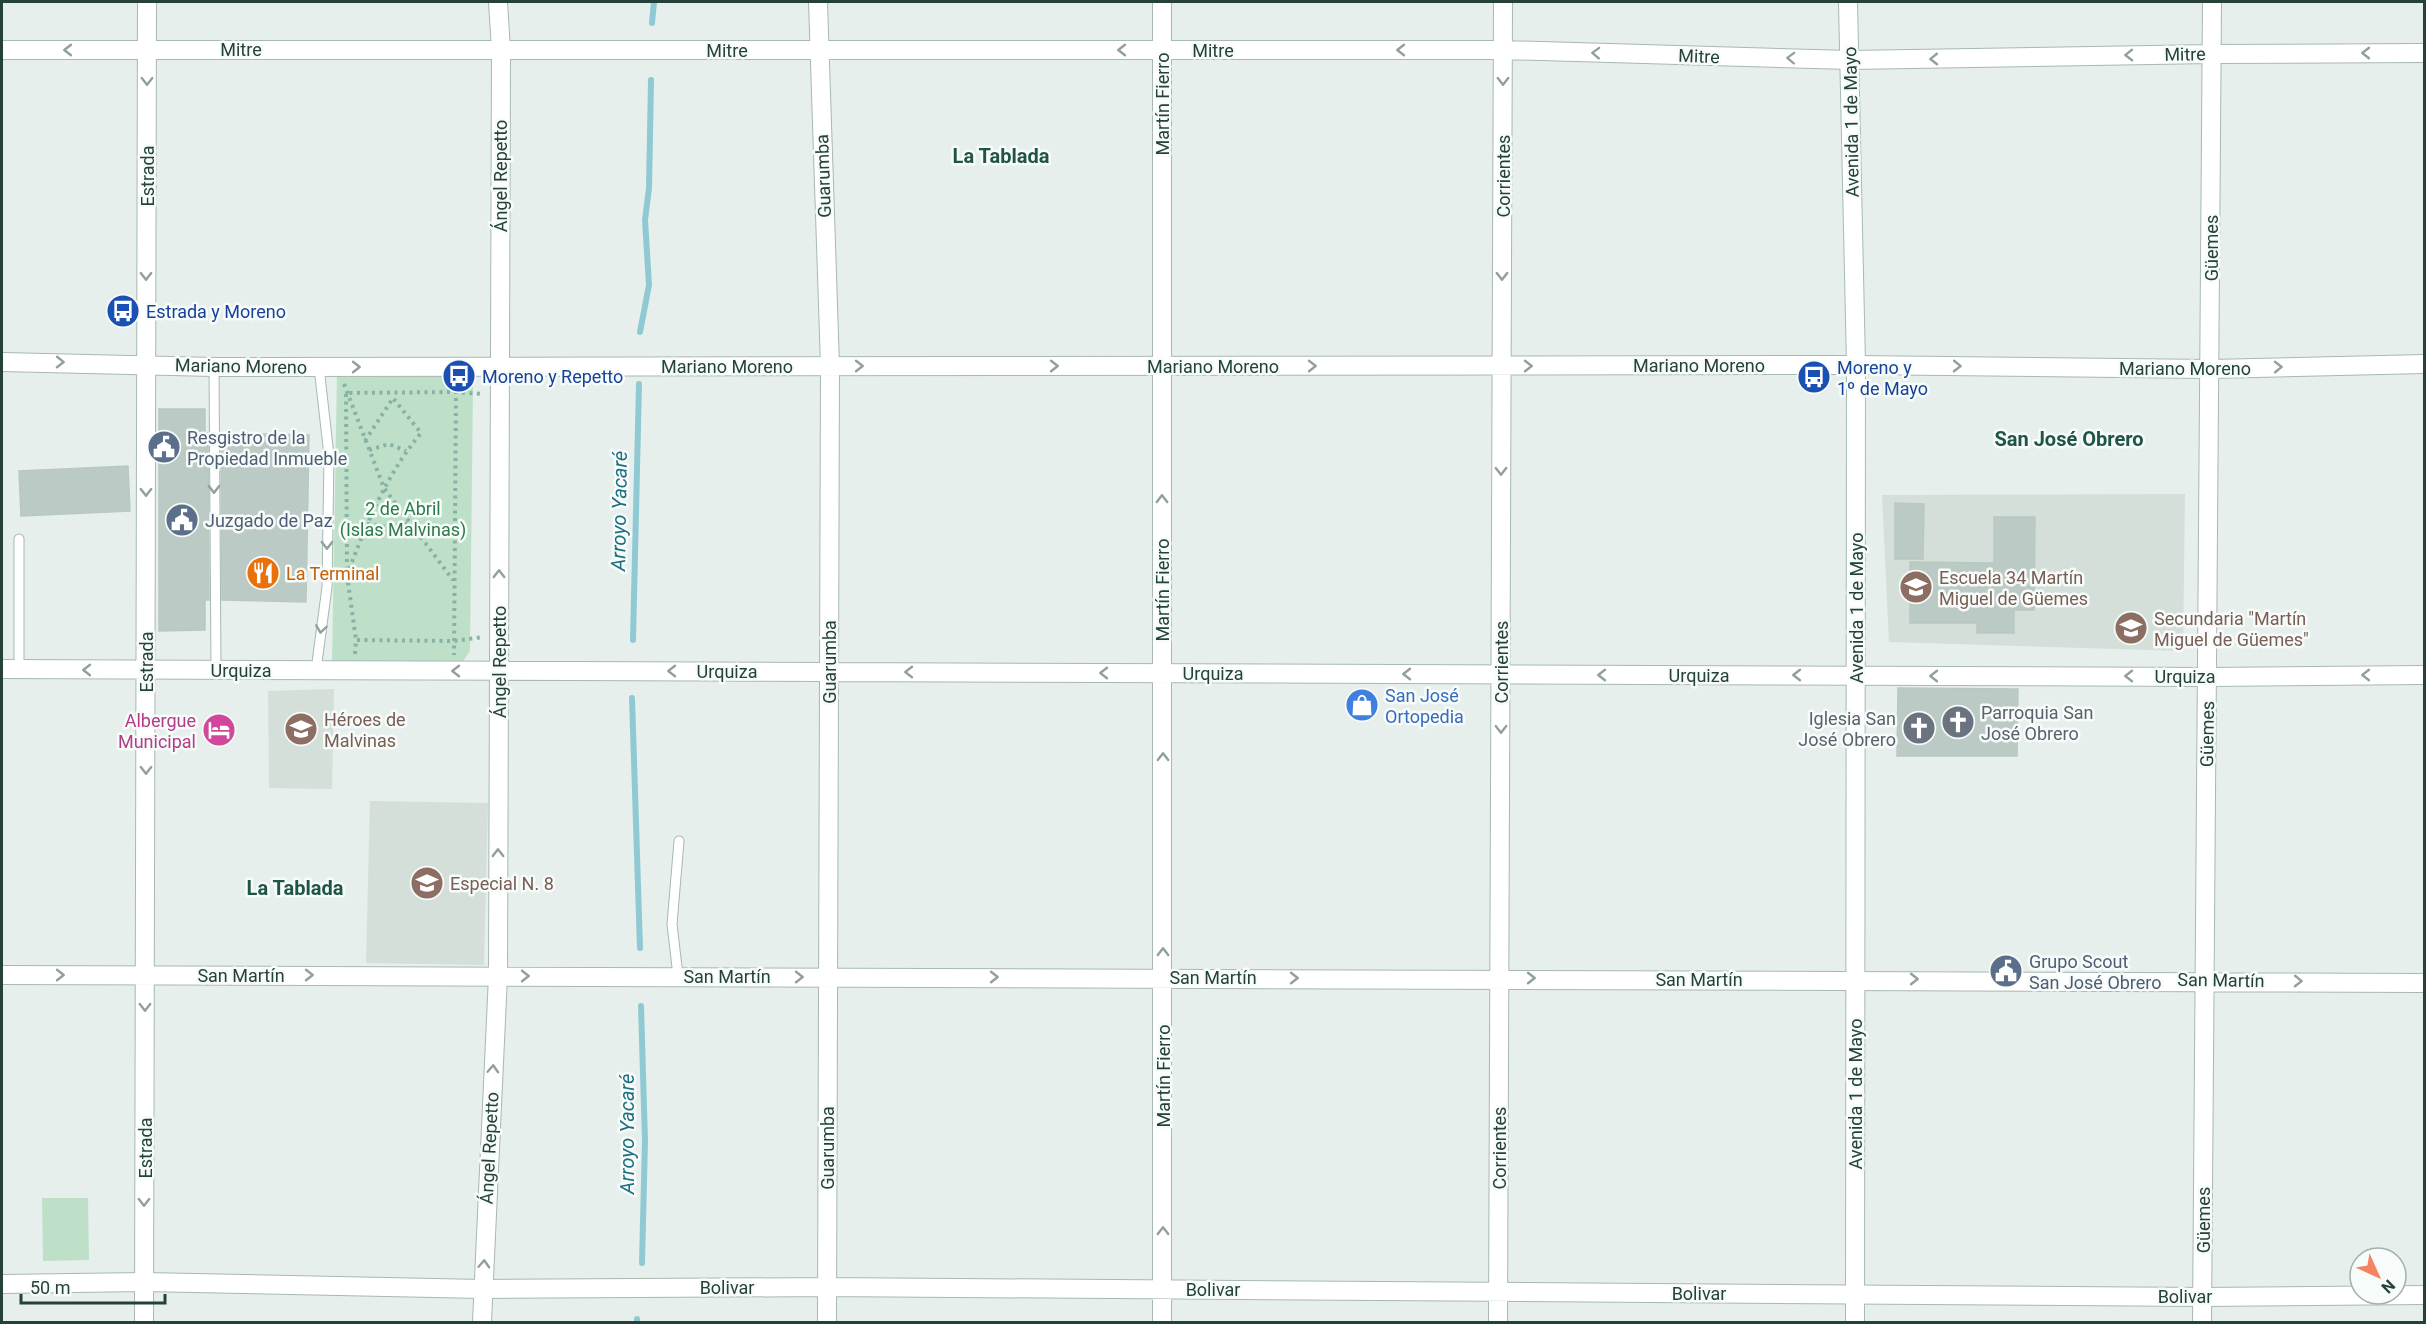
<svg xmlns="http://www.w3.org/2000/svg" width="2426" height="1324" font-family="Roboto,sans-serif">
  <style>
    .built { fill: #d4dfda }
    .green { fill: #bfe0c8 }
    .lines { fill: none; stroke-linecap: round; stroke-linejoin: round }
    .stream { stroke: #8ec9d4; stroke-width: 6 }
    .building { fill: #bbcac4; stroke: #b8c9c2; stroke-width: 1.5 }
    .lane-casing { stroke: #a8b8b2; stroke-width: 11 }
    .street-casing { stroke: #a8b8b2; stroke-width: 20 }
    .secondary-casing { stroke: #a4bbb3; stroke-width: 20 }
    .path { stroke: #86b3a5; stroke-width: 4; stroke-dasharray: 3 4.5; stroke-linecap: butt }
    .lane { stroke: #fff; stroke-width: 9 }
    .street { stroke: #fff; stroke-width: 18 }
    .secondary { stroke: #fff; stroke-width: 18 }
    .oneway { stroke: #92a09c }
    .labels { text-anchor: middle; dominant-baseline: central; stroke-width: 5; stroke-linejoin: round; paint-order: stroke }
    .street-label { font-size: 18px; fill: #24423a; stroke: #f7fbf9 }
    .transit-label { font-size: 18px; fill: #164399; stroke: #f7fbf9; text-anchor: start }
    .service-label { font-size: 18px; fill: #4e5e75; stroke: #f7fbf9; text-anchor: start }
    .park-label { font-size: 18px; fill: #2d7a4b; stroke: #f7fbf9 }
    .food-label { font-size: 18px; fill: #c56008; stroke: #f7fbf9; text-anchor: start }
    .education-label { font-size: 18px; fill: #785e54; stroke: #f7fbf9; text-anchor: start }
    .shop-label { font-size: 18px; fill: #366cbe; stroke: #f7fbf9; text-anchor: start }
    .worship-label { font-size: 18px; fill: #5b616d; stroke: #f7fbf9; text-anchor: start }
    .hotel-label { font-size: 18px; fill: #b23c85; stroke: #f7fbf9; text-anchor: end }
    .neighbourhood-label { font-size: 20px; font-weight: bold; fill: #1f5548; stroke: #f7fbf9 }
    .water-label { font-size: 20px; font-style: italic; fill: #1c6f80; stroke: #f7fbf9 }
  </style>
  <rect width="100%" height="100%" fill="#e6efeb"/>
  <path class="built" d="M 2185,494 L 2183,651 L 1889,642 L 1882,495 Z
    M 334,689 L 332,789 L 269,788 L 268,691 Z
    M 370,801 L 488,803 L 484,965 L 366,963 Z"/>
  <path class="green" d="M 337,374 L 461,374 L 473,387 L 470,651 L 463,661 L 450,664 L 332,665 Z
    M 42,1198 L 88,1198 L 89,1260 L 43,1261 Z"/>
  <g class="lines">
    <path class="stream" d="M 652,23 L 654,2
      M 640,332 L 649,285 L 645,220 L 649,188 L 651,80
      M 633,640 L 639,384
      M 632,698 L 640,948
      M 641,1006 L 645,1141 L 642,1263
      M 637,1322 L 637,1319"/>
  </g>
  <path class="building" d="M 159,409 L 205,409 L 205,433 L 208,433 L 209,600 L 205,600 L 205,630 L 159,631 Z
    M 221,433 L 309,435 L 306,602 L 222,600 Z
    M 128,466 L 130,511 L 21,516 L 19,471 Z
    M 1895,503 L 1924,504 L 1923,559 L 1895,559 Z
    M 1994,517 L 2035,517 L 2034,610 L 2014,610 L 2014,633 L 1977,633 L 1977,623 L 1910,623 L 1910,562 L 1994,563 Z
    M 1898,688 L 2018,689 L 2017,756 L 1897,756 Z"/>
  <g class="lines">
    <defs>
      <path id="lane" d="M 214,367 L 216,670
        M 19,669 L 19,539
        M 316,670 L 327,587 L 329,456 L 319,367
        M 678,976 L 672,924 L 679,841"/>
      <path id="street" d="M 818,2 L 830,366 L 827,1322
        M 1162,2 L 1162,1322
        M 2,50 L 1503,50 L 1850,60 L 2212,54 L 2424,53
        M 2,362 L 214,367 L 1856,365 L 2211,369 L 2424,364
        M 2,669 L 2208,677 L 2424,675
        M 2,975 L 2424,983
        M 2,1284 L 144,1282 L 482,1289 L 827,1287 L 2202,1297 L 2424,1295
        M 144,1322 L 147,2
        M 482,1322 L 498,976 L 501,50 L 498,2
        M 1498,1322 L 1503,2
        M 2202,1322 L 2212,2"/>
      <path id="secondary" d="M 1848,2 L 1856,365 L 1855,1322"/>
    </defs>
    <use href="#lane" class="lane-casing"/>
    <use href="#street" class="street-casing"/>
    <use href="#secondary" class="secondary-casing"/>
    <path class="path" d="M 455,383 L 456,392 L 484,394
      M 344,384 L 384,488 L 453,580
      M 365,441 L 393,398 L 421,433 C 386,475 366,525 347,575 L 346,393 L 456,392 L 454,655
      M 369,450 L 389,444 L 406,451
      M 367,524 L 388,527 L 411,523
      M 347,575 L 356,640
      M 355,654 L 356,640 L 454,641 L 483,637"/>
    <use href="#lane" class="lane"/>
    <use href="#street" class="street"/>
    <use href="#secondary" class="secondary"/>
  </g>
  <defs><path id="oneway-chevron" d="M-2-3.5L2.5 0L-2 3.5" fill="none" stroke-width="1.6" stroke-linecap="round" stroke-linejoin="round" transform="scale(1.5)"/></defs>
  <g class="oneway">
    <use href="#oneway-chevron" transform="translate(68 50) rotate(180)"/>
    <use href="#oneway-chevron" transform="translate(1122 50) rotate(180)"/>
    <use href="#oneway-chevron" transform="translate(1401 50) rotate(-180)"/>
    <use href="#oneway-chevron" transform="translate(1596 53) rotate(-178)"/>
    <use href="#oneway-chevron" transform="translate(2366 53) rotate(180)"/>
    <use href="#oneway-chevron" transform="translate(2129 55) rotate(179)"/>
    <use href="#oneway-chevron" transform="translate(1791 58) rotate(-178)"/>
    <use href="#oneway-chevron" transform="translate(1934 59) rotate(179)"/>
    <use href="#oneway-chevron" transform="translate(147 81) rotate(90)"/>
    <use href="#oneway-chevron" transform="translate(1503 81) rotate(90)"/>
    <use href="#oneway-chevron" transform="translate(146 276) rotate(90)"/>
    <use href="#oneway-chevron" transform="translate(1502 276) rotate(90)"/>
    <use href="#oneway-chevron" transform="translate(60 362) rotate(1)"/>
    <use href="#oneway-chevron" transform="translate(859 366)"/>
    <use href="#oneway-chevron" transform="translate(1054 366)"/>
    <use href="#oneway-chevron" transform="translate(1312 366)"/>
    <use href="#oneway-chevron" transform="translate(1528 366)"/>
    <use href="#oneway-chevron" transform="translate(1957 366) rotate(1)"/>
    <use href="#oneway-chevron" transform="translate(356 367)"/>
    <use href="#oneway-chevron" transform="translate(2278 367) rotate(-1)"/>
    <use href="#oneway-chevron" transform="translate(1501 471) rotate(90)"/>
    <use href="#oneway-chevron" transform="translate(214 489) rotate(90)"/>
    <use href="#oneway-chevron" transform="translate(146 492) rotate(90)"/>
    <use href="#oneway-chevron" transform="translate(1162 499) rotate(-90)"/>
    <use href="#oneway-chevron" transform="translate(327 545) rotate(90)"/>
    <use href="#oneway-chevron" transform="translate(499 574) rotate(-90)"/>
    <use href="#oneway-chevron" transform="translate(321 629) rotate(98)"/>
    <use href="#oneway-chevron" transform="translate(87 670) rotate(-180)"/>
    <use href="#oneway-chevron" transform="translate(456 671) rotate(-180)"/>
    <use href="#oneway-chevron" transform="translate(672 671) rotate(-180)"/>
    <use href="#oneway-chevron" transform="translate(909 672) rotate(-180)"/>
    <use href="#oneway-chevron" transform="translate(1104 673) rotate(-180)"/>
    <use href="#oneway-chevron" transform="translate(1407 674) rotate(-180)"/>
    <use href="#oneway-chevron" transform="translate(1602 675) rotate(-180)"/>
    <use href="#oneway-chevron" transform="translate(1797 675) rotate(-180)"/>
    <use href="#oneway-chevron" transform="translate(2366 675) rotate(180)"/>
    <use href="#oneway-chevron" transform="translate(1934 676) rotate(-180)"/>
    <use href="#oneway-chevron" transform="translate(2129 676) rotate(-180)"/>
    <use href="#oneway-chevron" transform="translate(1501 729) rotate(90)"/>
    <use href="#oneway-chevron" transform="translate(1163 757) rotate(-90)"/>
    <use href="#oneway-chevron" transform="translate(146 770) rotate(90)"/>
    <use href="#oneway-chevron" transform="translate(498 853) rotate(-90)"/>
    <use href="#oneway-chevron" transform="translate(1163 952) rotate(-90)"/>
    <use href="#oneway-chevron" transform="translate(60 975)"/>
    <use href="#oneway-chevron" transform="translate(309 975)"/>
    <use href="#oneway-chevron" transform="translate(525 976)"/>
    <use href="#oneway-chevron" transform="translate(799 977)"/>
    <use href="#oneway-chevron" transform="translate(994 977)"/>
    <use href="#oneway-chevron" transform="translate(1294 978)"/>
    <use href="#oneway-chevron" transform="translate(1531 978)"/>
    <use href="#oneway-chevron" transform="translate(1914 979)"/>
    <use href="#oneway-chevron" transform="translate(2298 981) rotate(1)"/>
    <use href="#oneway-chevron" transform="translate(145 1007) rotate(90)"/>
    <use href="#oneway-chevron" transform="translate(493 1069) rotate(-87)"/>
    <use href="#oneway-chevron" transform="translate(144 1202) rotate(90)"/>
    <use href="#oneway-chevron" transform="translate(1163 1231) rotate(-90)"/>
    <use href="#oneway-chevron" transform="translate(484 1264) rotate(-87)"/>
  </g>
  <defs>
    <symbol id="bus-disc" viewBox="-11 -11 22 22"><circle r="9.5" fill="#1a4fb4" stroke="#f7fbf9"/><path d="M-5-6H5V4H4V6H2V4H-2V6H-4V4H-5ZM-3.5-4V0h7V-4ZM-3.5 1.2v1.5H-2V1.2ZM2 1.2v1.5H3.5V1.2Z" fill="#fff"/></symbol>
    <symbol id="civic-disc" viewBox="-11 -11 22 22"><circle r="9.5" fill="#5c6f8a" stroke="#f7fbf9"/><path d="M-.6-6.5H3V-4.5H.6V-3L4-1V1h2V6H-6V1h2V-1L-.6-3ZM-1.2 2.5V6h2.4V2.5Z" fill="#fff"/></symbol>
    <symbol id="restaurant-disc" viewBox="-11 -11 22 22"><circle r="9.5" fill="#e8710a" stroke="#f7fbf9"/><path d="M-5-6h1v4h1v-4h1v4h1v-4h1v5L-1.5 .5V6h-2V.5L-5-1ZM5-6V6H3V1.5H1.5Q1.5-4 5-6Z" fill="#fff"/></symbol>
    <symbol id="school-disc" viewBox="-11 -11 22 22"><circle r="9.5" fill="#8d6e63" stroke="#f7fbf9"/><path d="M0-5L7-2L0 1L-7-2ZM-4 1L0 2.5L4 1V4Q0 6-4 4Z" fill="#fff"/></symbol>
    <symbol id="shop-disc" viewBox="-11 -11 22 22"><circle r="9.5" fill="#3f7fe0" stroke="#f7fbf9"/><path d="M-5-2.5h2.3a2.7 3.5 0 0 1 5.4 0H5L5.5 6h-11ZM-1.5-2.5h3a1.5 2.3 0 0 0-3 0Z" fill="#fff"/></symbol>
    <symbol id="church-disc" viewBox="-11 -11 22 22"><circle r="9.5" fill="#6b7280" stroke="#f7fbf9"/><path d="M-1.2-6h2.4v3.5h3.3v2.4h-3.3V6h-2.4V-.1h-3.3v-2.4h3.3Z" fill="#fff"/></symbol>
    <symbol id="hotel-disc" viewBox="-11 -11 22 22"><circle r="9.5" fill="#d1479c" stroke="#f7fbf9"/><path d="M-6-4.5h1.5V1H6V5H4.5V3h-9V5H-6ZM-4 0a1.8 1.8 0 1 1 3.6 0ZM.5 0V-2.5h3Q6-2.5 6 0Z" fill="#fff"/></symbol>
  </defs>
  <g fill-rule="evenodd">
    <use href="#bus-disc" x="104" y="292" width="38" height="38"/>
    <use href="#bus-disc" x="440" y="357" width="38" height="38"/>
    <use href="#bus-disc" x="1795" y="358" width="38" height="38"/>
    <use href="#civic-disc" x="145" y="428" width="38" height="38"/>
    <use href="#civic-disc" x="163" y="501" width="38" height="38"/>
    <use href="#restaurant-disc" x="244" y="554" width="38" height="38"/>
    <use href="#school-disc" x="1897" y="568" width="38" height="38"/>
    <use href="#school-disc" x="2112" y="609" width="38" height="38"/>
    <use href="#shop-disc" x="1343" y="686" width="38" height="38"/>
    <use href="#church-disc" x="1939" y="703" width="38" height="38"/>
    <use href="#church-disc" x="1900" y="709" width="38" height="38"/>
    <use href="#school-disc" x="282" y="710" width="38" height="38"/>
    <use href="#hotel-disc" x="200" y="711" width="38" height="38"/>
    <use href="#school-disc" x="408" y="864" width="38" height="38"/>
    <use href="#civic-disc" x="1987" y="952" width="38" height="38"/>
  </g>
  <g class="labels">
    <g class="street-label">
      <text x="241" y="49">Mitre</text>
      <text x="727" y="50">Mitre</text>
      <text x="1213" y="50">Mitre</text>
      <text transform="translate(2185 54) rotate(-1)">Mitre</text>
      <text transform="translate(1699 56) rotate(2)">Mitre</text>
      <text transform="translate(1162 104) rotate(-90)">Martín Fierro</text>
      <text transform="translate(1851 122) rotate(-91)">Avenida 1 de Mayo</text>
      <text transform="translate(147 176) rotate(-90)">Estrada</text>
      <text transform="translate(500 176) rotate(-90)">Ángel Repetto</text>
      <text transform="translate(823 176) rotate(-92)">Guarumba</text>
      <text transform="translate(1503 176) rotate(-90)">Corrientes</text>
      <text transform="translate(2211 248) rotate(-90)">Güemes</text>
      <text x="1699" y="365">Mariano Moreno</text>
      <text transform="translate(241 366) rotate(1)">Mariano Moreno</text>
      <text x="727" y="366">Mariano Moreno</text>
      <text x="1213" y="366">Mariano Moreno</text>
      <text x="2185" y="368">Mariano Moreno</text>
      <text transform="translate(1162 590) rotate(-90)">Martín Fierro</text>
      <text transform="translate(1856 608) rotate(-90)">Avenida 1 de Mayo</text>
      <text transform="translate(146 662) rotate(-90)">Estrada</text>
      <text transform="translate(499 662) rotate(-90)">Ángel Repetto</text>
      <text transform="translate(829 662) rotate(-90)">Guarumba</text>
      <text transform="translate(1501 662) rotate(-90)">Corrientes</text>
      <text x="241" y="670">Urquiza</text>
      <text x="727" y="671">Urquiza</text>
      <text x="1213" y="673">Urquiza</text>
      <text x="1699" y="675">Urquiza</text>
      <text x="2185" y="676">Urquiza</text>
      <text transform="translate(2207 734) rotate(-89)">Güemes</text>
      <text x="241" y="975">San Martín</text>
      <text x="727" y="976">San Martín</text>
      <text x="1213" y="977">San Martín</text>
      <text x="1699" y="979">San Martín</text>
      <text transform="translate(2221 980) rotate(1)">San Martín</text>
      <text transform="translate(1163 1076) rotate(-90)">Martín Fierro</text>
      <text transform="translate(1855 1094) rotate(-90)">Avenida 1 de Mayo</text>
      <text transform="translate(145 1148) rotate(-90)">Estrada</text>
      <text transform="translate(489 1148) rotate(-87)">Ángel Repetto</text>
      <text transform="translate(827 1148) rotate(-90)">Guarumba</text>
      <text transform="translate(1499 1148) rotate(-90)">Corrientes</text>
      <text transform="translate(2203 1220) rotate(-90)">Güemes</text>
      <text x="727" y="1287">Bolivar</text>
      <text x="1213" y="1289">Bolivar</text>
      <text x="1699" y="1293">Bolivar</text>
      <text x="2185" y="1296">Bolivar</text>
    </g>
    <g class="transit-label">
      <text x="146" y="311">Estrada y Moreno</text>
      <text x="1837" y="367">Moreno y<tspan x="1837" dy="21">1º de Mayo</tspan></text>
      <text x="482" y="376">Moreno y Repetto</text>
    </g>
    <g class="service-label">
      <text x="187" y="437">Resgistro de la<tspan x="187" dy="21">Propiedad Inmueble</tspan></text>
      <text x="205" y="520">Juzgado de Paz</text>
      <text x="2029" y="961">Grupo Scout<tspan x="2029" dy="21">San José Obrero</tspan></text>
    </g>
    <g class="park-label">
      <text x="403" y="508">2 de Abril<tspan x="403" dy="21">(Islas Malvinas)</tspan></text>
    </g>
    <g class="food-label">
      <text x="286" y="573">La Terminal</text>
    </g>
    <g class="education-label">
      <text x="1939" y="577">Escuela 34 Martín<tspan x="1939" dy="21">Miguel de Güemes</tspan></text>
      <text x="2154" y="618">Secundaria "Martín<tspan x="2154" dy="21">Miguel de Güemes"</tspan></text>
      <text x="324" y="719">Héroes de<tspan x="324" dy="21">Malvinas</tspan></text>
      <text x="450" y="883">Especial N. 8</text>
    </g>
    <g class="shop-label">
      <text x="1385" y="695">San José<tspan x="1385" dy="21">Ortopedia</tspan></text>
    </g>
    <g class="worship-label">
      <text x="1981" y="712">Parroquia San<tspan x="1981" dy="21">José Obrero</tspan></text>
      <text x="1896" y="718" text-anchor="end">Iglesia San<tspan x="1896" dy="21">José Obrero</tspan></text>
    </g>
    <g class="hotel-label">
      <text x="196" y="720">Albergue<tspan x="196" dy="21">Municipal</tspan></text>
    </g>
    <g class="neighbourhood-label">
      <text x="1001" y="156">La Tablada</text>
      <text x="2069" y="439">San José Obrero</text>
      <text x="295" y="888">La Tablada</text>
    </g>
    <g class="water-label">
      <text transform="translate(619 511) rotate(-89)">Arroyo Yacaré</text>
      <text transform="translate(627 1134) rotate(-90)">Arroyo Yacaré</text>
    </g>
  </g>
  <rect width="2426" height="1324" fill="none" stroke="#24423a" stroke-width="6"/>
  <g transform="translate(2378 1276) rotate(135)"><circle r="28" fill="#f7fbf9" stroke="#a3b1ad" stroke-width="1.5"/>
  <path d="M0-4.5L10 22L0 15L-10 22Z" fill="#f4845f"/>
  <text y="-9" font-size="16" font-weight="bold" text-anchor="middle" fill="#24423a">N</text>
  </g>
  <path d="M21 1294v9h144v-9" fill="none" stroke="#24423a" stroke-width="3"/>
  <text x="30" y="1294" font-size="18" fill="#24423a" stroke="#f7fbf9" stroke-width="4.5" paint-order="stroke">50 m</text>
</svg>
